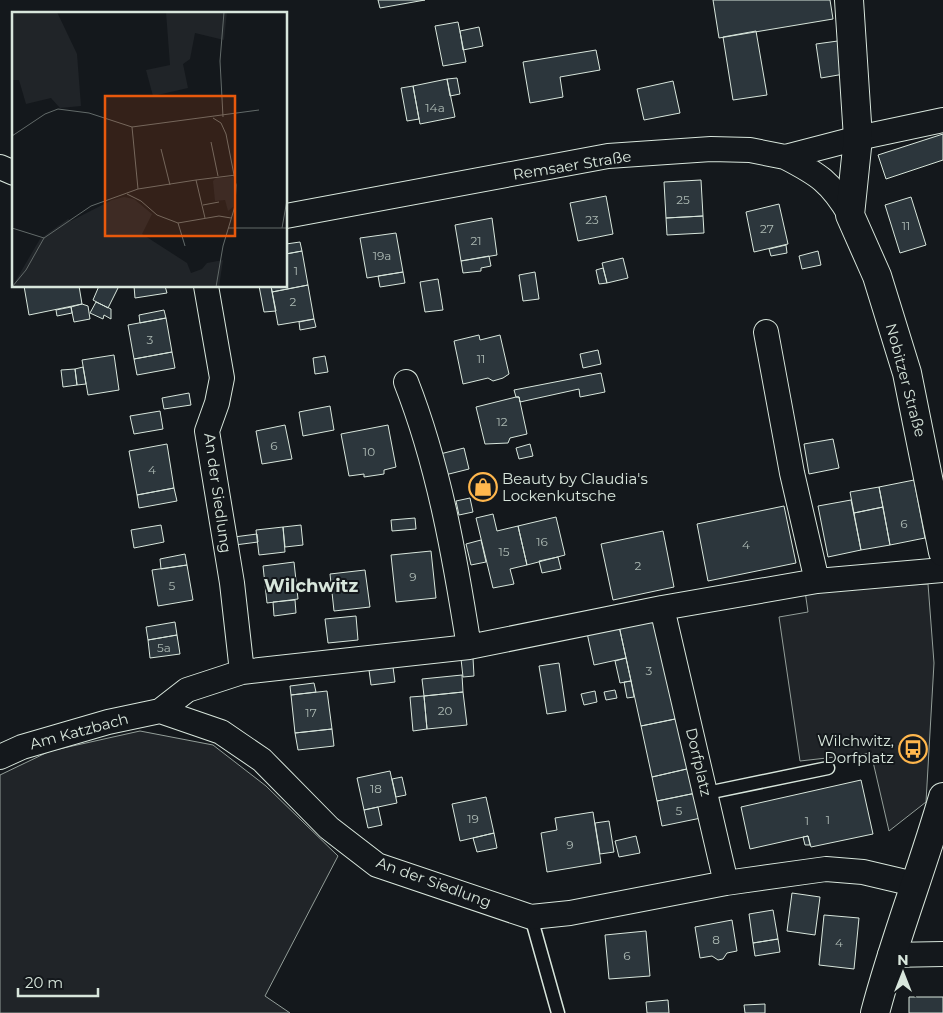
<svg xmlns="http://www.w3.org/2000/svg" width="943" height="1013" font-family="Montserrat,sans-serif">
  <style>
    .green { fill: #202428; stroke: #939e99 }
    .building { fill: #2c363c; stroke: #d8e6dc }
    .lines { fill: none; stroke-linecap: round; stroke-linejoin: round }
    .service-casing { stroke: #d8e6dc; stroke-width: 15 }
    .minor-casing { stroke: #d8e6dc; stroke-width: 26 }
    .tertiary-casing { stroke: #d8e6dc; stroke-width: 30 }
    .service { stroke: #14181c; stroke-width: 12 }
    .minor { stroke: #14181c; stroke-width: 24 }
    .tertiary { stroke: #14181c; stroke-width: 28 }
    .labels { text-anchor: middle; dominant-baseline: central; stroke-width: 4; stroke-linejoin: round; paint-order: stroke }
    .number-label { font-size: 12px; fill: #adbab4 }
    .street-label { font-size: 15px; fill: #d8e6dc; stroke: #14181c }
    .poi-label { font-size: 15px; fill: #d8e6dc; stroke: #14181c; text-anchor: start }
    .quarter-label { font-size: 18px; font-weight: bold; fill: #d8e6dc; stroke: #14181c }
    .inset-road { fill: none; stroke: #626a69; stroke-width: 1 }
    .view { fill: #e8590c; fill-opacity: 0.15; stroke: #e8590c; stroke-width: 2.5 }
    .inset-edge { fill: none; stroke: #d8e6dc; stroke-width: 2.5 }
  </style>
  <rect width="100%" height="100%" fill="#14181c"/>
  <path class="green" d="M 928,584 L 934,663 L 926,802 L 889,831 L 871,753 L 800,761 L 779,617 L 808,612 L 805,591 Z
    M 140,731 L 213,745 L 266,786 L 338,856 L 265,996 L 290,1013 L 0,1013 L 0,775 L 50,751 Z"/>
  <path class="building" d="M 378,0 L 425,0 L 380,8 Z
    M 713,0 L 830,0 L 833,19 L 719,38 Z
    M 458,22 L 466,62 L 443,66 L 435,26 Z
    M 479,27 L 483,46 L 463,50 L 460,31 Z
    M 756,31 L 767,95 L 733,100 L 723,37 Z
    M 845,40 L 850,73 L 821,78 L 816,44 Z
    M 596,50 L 600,70 L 560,77 L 563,97 L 530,103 L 523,62 Z
    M 457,78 L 460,94 L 450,96 L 447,79 Z
    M 447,79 L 455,117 L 420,124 L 413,86 Z
    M 673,81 L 680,113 L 644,120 L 637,89 Z
    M 413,86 L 419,119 L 407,121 L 401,88 Z
    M 943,134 L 943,160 L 886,179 L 878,155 Z
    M 701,180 L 703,216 L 666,218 L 664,182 Z
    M 606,196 L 613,234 L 578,241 L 570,203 Z
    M 911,197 L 926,245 L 900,253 L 885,205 Z
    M 779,204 L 788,244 L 754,252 L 746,212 Z
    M 703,216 L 704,233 L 667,235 L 666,218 Z
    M 492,218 L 497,255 L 461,261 L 455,225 Z
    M 396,233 L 403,272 L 367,278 L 360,238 Z
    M 300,242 L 302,251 L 286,254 L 286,244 Z
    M 786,245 L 787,253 L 771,256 L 769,249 Z
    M 302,251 L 308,285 L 272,292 L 271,286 L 286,286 L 286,254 Z
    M 818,251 L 821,265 L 802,269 L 799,256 Z
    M 489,256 L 491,266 L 481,268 L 481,271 L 463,273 L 461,261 Z
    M 623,258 L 628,278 L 607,283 L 602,263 Z
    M 603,268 L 607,283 L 599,284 L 596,270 Z
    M 403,272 L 405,283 L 380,287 L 378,276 Z
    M 535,272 L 539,299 L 523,301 L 519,275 Z
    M 438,279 L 443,310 L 425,312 L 420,282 Z
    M 308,285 L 314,319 L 278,325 L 272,292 Z
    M 24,286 L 79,286 L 82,304 L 29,315 Z
    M 99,286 L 119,286 L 108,308 L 93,300 Z
    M 134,286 L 165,286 L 167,293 L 135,298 Z
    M 259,286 L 271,286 L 276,311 L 264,312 Z
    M 96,302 L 111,309 L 111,319 L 104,315 L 103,319 L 90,313 Z
    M 82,304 L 88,306 L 90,319 L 74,322 L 71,307 Z
    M 71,307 L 72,313 L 57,316 L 56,310 Z
    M 164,310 L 166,318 L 140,323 L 139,315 Z
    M 166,318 L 172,352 L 134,359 L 128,325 Z
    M 314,319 L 316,327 L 300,330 L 299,322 Z
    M 479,335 L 480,340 L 500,335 L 509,374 L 503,378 L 493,381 L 488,378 L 463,384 L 454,341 Z
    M 598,350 L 601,364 L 583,368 L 580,354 Z
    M 172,352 L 175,368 L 137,375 L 134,359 Z
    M 114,355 L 119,390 L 88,395 L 82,360 Z
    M 325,356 L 328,372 L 315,374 L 313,358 Z
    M 83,367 L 86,384 L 77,385 L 75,369 Z
    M 75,369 L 77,385 L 63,387 L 61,370 Z
    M 601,373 L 605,392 L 580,397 L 579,389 L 520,402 L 519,397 L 516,397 L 514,390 Z
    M 189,393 L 191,405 L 164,409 L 162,398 Z
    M 516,397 L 519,397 L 527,434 L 510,438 L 508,443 L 485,444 L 476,407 Z
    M 330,406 L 334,430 L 303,436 L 299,412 Z
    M 160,411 L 163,429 L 134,434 L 130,416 Z
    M 285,425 L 292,459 L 262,464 L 256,431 Z
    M 388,425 L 396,467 L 384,470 L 384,474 L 364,477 L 364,474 L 349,476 L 341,434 Z
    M 833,439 L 839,468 L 809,474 L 804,444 Z
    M 167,444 L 174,488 L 137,495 L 129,451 Z
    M 530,444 L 533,456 L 519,459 L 516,448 Z
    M 464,448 L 469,469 L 445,475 L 440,454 Z
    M 914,480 L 925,538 L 890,545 L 879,487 Z
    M 879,487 L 883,507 L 854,513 L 850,492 Z
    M 174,488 L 177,501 L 139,508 L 137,495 Z
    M 470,498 L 473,512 L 459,515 L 456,501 Z
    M 851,500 L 861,550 L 828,557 L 818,506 Z
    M 784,506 L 796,563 L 708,581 L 697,524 Z
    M 883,507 L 890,545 L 861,550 L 854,513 Z
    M 493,514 L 497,531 L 518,526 L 527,565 L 510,569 L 514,584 L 493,588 L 476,518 Z
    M 556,517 L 565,555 L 527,565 L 518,526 Z
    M 415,518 L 416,529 L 392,531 L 391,520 Z
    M 161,525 L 164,542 L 134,548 L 131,530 Z
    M 301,525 L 303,545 L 285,547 L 283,527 Z
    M 283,527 L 285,552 L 259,555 L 256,530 Z
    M 663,531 L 674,587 L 613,600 L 601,544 Z
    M 257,534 L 258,542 L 235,545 L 234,537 Z
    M 481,540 L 486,562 L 471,565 L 466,544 Z
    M 431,551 L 436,598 L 396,602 L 391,555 Z
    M 185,554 L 187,565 L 161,569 L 160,559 Z
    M 558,557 L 561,569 L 542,573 L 539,561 Z
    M 294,562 L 298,599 L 267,603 L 263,566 Z
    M 187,565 L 193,600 L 158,606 L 152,570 Z
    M 365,570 L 370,607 L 334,611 L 330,574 Z
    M 295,600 L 296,613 L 274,616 L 273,602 Z
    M 356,616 L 358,640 L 328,643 L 325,619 Z
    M 658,618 L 680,718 L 641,726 L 619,626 Z
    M 175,622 L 177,635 L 148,640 L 146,627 Z
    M 619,626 L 626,658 L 594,665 L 587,633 Z
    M 177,635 L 180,654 L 150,658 L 148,640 Z
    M 473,658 L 474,676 L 463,677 L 461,659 Z
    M 626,658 L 631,681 L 620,683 L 615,661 Z
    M 559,663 L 566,711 L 547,714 L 539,666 Z
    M 393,667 L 395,682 L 371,685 L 369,670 Z
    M 462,675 L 463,692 L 424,696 L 422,679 Z
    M 631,681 L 634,697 L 627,698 L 624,682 Z
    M 314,683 L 316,692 L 291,695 L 290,686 Z
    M 615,690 L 617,698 L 606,700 L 604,692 Z
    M 327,691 L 332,729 L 295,733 L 291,695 Z
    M 595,691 L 597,702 L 584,705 L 581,694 Z
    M 463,692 L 467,725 L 427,729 L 424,696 Z
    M 424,696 L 427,729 L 413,731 L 410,697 Z
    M 680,718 L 691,768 L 652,777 L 641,726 Z
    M 332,729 L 334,746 L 298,750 L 295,733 Z
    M 691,768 L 696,793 L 657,801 L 652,777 Z
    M 390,771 L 397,803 L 364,810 L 357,778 Z
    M 402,777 L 406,795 L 396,797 L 392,779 Z
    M 861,780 L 873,834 L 811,847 L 808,836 L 750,849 L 741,807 Z
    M 696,793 L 701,818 L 662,826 L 657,801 Z
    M 486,797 L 494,833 L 460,841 L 452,804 Z
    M 378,807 L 382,825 L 368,828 L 364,810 Z
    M 593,812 L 601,863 L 547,872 L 541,833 L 557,830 L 555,818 Z
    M 609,821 L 614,852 L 600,854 L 595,823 Z
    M 494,833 L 497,848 L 477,852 L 473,838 Z
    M 636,836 L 640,853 L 619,857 L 615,841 Z
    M 808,836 L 810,845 L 805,845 L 803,837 Z
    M 792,893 L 820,897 L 815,935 L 787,931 Z
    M 773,910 L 778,939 L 753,943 L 749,914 Z
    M 824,915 L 859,918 L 854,969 L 819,965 Z
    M 732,920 L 737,951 L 727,953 L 723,959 L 718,960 L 712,956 L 700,958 L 695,927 Z
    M 646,931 L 650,976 L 609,979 L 605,935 Z
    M 778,939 L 780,952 L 755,956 L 753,943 Z
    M 909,997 L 943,997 L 943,1013 L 909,1013 Z
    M 668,1000 L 669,1013 L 647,1013 L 646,1002 Z
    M 765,1004 L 765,1013 L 745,1013 L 744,1005 Z"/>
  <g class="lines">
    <defs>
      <path id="service" d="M 707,793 L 828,768
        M 531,917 L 558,1013"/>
      <path id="minor" d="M 785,157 C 818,174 831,182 850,215
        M 0,167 L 14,173
        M 286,216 L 608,156 L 711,149 L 750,150 L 785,157 L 858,138 L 943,120
        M 206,286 L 222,378 L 217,403 L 207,431 L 232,583 L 242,672
        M 766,332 L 792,473 L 817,581
        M 406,382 C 439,466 455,558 469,647
        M 160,711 L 221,732 L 262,760 L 329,828 L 377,865 L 531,917 L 570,913 L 726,883 L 826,869 L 863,872 L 914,884
        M 0,757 L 22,747 L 108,722 L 160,711 L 187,690 L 242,672 L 469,647 L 662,608
        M 726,883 L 662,608 L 817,581 L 943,570
        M 890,955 L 943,954"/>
      <path id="tertiary" d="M 849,0 L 858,138 L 850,215 L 877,276 L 907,373 L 943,552
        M 875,1013 C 894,940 922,870 943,797"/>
    </defs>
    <use href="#service" class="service-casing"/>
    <use href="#minor" class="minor-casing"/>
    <use href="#tertiary" class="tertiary-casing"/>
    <use href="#service" class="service"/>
    <use href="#minor" class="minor"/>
    <use href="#tertiary" class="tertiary"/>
  </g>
  <defs>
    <symbol id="shop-ring" viewBox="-11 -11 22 22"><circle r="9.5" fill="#14181c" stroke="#ffb74d" stroke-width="1.5"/><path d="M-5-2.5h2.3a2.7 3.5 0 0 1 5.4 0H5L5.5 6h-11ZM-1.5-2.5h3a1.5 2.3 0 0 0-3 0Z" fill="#ffb74d"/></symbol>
    <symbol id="bus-ring" viewBox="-11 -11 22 22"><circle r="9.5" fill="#14181c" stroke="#ffb74d" stroke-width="1.5"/><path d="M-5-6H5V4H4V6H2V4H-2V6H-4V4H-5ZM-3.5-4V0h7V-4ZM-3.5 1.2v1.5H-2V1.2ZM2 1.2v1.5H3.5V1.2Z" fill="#ffb74d"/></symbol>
  </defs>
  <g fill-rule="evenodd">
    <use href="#shop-ring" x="467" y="471" width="32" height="32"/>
    <use href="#bus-ring" x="897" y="733" width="32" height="32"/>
  </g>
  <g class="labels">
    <g class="number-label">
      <text x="435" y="107">14a</text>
      <text x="683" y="199">25</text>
      <text x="592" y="219">23</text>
      <text x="906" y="225">11</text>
      <text x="767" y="228">27</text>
      <text x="476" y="240">21</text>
      <text x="382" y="255">19a</text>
      <text x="296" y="270">1</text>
      <text x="293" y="301">2</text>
      <text x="150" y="339">3</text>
      <text x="481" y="358">11</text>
      <text x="502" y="421">12</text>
      <text x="274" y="445">6</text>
      <text x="369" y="451">10</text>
      <text x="152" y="469">4</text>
      <text x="904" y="523">6</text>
      <text x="542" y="541">16</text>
      <text x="746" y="544">4</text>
      <text x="504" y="551">15</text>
      <text x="638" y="565">2</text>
      <text x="413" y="576">9</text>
      <text x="172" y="585">5</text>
      <text x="164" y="647">5a</text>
      <text x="649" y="670">3</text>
      <text x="445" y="710">20</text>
      <text x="311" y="712">17</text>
      <text x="376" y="788">18</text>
      <text x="679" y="810">5</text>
      <text x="473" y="818">19</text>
      <text x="828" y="819">1</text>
      <text x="807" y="820">1</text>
      <text x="570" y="844">9</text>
      <text x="716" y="939">8</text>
      <text x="839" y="942">4</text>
      <text x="627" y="955">6</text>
    </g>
    <g class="street-label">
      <text transform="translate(572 165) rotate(-9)">Remsaer Straße</text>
      <text transform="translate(906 380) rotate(75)">Nobitzer Straße</text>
      <text transform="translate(218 493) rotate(82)">An der Siedlung</text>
      <text transform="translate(79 731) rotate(-15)">Am Katzbach</text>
      <text transform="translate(699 762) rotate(77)">Dorfplatz</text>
      <text transform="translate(434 882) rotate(20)">An der Siedlung</text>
    </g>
    <g class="poi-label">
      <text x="502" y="478">Beauty by Claudia's<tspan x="502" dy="17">Lockenkutsche</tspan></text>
      <text x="894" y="740" text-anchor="end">Wilchwitz,<tspan x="894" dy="17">Dorfplatz</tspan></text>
    </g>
    <g class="quarter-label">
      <text x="311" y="586">Wilchwitz</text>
    </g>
  </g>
  <g transform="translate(12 12)">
    <rect width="275" height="275" fill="#14181c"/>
    <path d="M 0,0 L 45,0 L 65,42 L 69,94 L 48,96 L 39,86 L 14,92 L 7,68 L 0,68 ZM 154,0 L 215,0 L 212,28 L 183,21 L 178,47 L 171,52 L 176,76 L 141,84 L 134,58 L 158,53 ZM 221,165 L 221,195 L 216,199 L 213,188 L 203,189 L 201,169 L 204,166 ZM 112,185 L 122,187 L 140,202 L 130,222 L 175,251 L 179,261 L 190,257 L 195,251 L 211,248 L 207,275 L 0,275 L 28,227 L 56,207 L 59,209 L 100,188 Z" fill="#202428"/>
    <path class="inset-road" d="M 211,105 L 208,49 L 212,0M 201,106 L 209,111 L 214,122 L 224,173 L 223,194 L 211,234 L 204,275M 120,115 L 126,177M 0,124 L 33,102 L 46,97 L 77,101 L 120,115 L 247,98M 199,130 L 206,164M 149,137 L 158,173M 115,182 L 129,189 L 145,203 L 166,211 L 207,204 L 219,206M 191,193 L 207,190M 193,206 L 184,168 L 224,163M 166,211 L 173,234M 0,216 L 32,226M 216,216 L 275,216M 270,216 L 275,188M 0,275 L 14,258 L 32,226 L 79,194 L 126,177 L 184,168"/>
    <path class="view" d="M 93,84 L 223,84 L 223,224 L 93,224 Z"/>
    <rect width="275" height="275" class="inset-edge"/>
  </g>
  <g transform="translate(903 973)" stroke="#14181c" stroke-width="4" paint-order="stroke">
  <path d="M0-4L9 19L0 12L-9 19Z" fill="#d8e6dc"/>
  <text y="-8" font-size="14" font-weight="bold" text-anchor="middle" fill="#d8e6dc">N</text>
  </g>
  <path d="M18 988v8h80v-8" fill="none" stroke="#d8e6dc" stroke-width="2.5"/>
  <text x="25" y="988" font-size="15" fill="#d8e6dc" stroke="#14181c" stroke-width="4" paint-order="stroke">20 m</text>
</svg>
